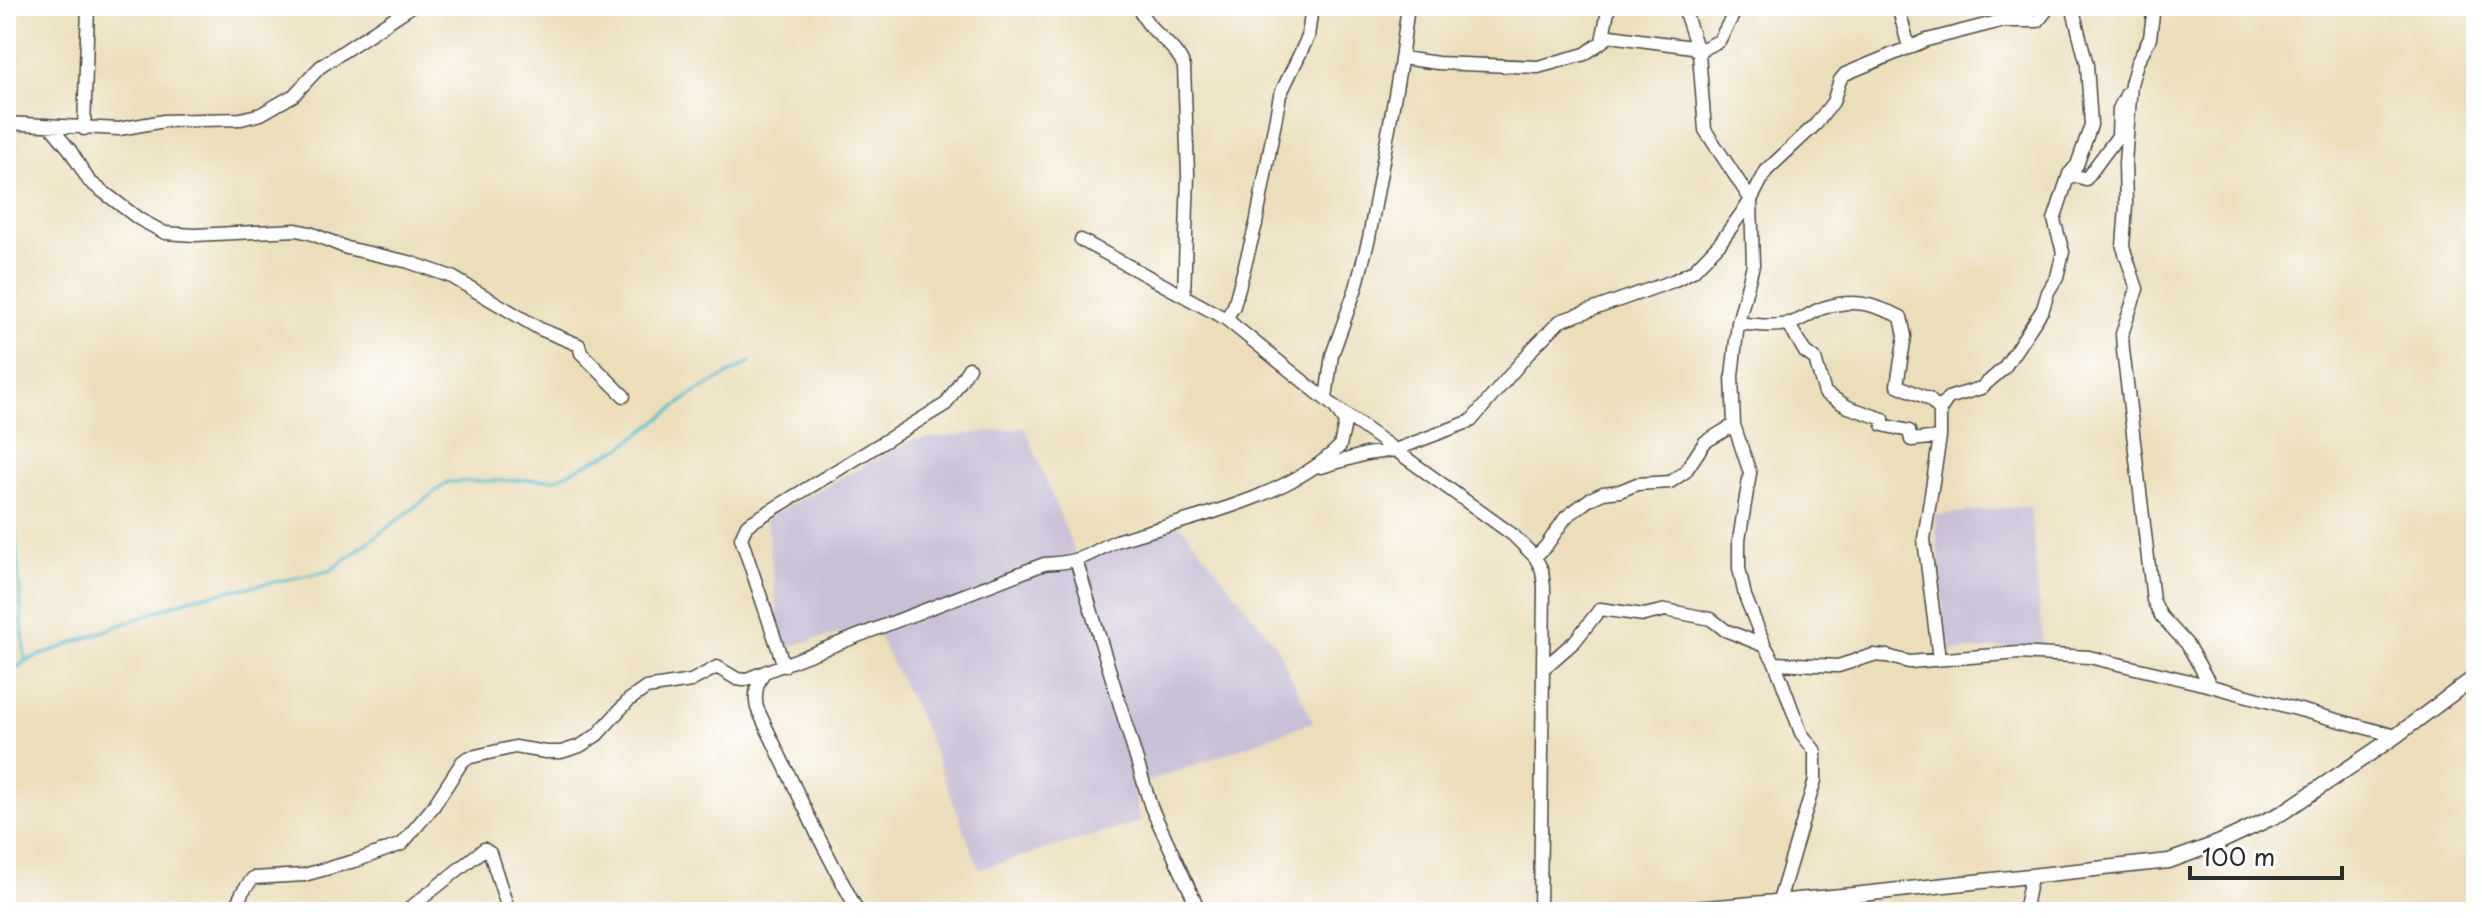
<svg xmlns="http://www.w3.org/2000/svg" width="2482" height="918" font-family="'Playpen Sans',sans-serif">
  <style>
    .industrial { fill: #c9bfd7 }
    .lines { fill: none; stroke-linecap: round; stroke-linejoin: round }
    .stream { stroke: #52bcce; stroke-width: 3 }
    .minor-casing { stroke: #484641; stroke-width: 15 }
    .major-casing { stroke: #484641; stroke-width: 17 }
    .minor { stroke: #fff; stroke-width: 12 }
    .major { stroke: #fff; stroke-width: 14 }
  </style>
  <rect width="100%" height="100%" fill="#fff"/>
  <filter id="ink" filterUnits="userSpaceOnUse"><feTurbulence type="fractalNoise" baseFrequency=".0125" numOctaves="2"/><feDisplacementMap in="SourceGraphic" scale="16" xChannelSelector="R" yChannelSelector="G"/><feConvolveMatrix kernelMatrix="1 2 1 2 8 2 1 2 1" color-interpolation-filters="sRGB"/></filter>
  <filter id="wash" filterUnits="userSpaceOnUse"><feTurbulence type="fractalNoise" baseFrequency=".006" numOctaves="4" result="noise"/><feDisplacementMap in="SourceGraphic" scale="32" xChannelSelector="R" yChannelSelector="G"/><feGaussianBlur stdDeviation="1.8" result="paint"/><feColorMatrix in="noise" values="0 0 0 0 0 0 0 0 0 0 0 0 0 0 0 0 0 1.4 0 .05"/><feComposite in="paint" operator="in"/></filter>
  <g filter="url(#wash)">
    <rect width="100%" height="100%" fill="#ecdebb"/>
    <path class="industrial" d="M 1025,428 L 1078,560 L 1181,525 L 1276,645 L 1313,722 L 1133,787 L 1140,822 L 979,869 L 925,729 L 873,625 L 782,648 L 766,518 L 913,440 Z
      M 2030,506 L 2043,645 L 1947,652 L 1935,515 Z"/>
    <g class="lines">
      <path class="stream" d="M 6,411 L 25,661
        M 6,676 L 25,661 L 192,598 L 330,571 L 448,482 L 555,479 L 622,447 L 693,394 L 750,362"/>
    </g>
  </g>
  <g filter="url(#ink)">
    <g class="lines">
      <defs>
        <path id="minor" d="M 1138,6 C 1148,34 1175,42 1184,67 L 1188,174 L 1184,296
          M 1683,6 L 1699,54 L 1705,130 L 1751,200 L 1753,265 L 1738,323 L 1732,376 L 1734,425 L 1750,473 L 1739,540 L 1739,568 L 1745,596 L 1765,646 L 1775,663 L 1801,733 L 1815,751 L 1815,780 L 1779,901
          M 1898,6 L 1909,48
          M 2154,6 L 2150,38 L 2137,63 L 2131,84 L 2125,163 L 2126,206 L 2123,247 L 2137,289 L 2122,334 L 2123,350 L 2153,600 L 2161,616 L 2187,644 L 2211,686
          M 1602,41 L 1609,6
          M 1698,51 L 1719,41 L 1738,6
          M 1402,58 L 1438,63 L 1538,67 L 1585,54 L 1610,36 L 1692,47 L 1698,51
          M 6,123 L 119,129 L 164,121 L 241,119 L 261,114 L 294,95 L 320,67 L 412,6
          M 51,127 L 70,150 L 89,181 L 139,219 L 165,233 L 195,235 L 296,230 L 310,233 L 347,248 L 409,262 L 452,277 L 540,329 L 579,345 L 581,353 L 624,396
          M 84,129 L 88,6
          M 2069,174 L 2086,179 L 2118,136 L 2119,109 L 2127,93
          M 1081,240 L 1226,319 L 1335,407 L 1395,450 L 1471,421 L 1533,348 L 1560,321 L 1673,281 L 1693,271 L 1720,243 L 1751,200 L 1766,171 L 1816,124 L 1833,102 L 1840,80 L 1845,74 L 1927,40 L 2001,21 L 2038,21 L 2050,6
          M 1226,319 L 1234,306 L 1256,224 L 1280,95 L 1308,37 L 1312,6
          M 1738,323 C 1756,325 1778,328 1794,322 C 1804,319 1813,311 1823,308 C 1854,298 1873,304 1901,317 L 1905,336 L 1897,385 L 1929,399 L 1940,410
          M 1788,323 L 1805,352 L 1815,359 L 1825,393 L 1848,407 L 1883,419 L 1883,425 L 1909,431 L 1911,440 L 1940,437
          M 1326,398 L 1332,355 L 1356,288 L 1369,238 L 1400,67 L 1408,6
          M 1321,467 L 1366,454 L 1395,450 L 1513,535 L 1535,557 L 1542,570 L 1544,587 L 1540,912
          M 1535,557 L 1546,546 L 1566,517 L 1590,499 L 1603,493 L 1620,491 L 1637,484 L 1670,482 L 1685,472 L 1705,442 L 1734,425
          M 1076,560 L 1151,807 L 1200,912
          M 1939,659 L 1924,539 L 1940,437 L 1940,410 L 1948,398 L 1981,388 L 2004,368 L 2043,309 L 2048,292 L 2057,277 L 2063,252 L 2054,220 L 2069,174 L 2077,165 L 2091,125 L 2087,65 L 2072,6
          M 1775,663 L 1838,666 L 1873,655 L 1887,656 L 1909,662 L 2019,653 L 2089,657 L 2211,686 L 2396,736
          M 784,666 L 741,538 L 747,525 L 946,404 L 969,368
          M 1543,669 L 1575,641 L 1600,609 L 1644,615 L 1666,610 L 1711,619 L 1725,630 L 1765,646
          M 763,674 C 756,685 754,695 757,708 L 818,836 L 858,912
          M 233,912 L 243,891 L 253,878 L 304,875 L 358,860 L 402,844 L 433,807 L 462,762 L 467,758 L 515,747 L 546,752 L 561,752 L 580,746 L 597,735 L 629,700 L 646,688 L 691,681 L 717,667 L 737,679 L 744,680 L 1044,564 C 1054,563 1065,563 1074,560 C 1090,557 1104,545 1119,540 C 1187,519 1289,498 1340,446 L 1345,423 L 1335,407
          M 405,912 L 484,849 L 490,853 L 509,912
          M 2024,912 L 2031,877"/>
        <path id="major" d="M 1661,912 L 1853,895 L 2169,861 L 2218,843 L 2282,813 L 2396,736 L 2476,676"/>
      </defs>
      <use href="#minor" class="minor-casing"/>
      <use href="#major" class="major-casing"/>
      <use href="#minor" class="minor"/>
      <use href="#major" class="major"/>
    </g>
  </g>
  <rect width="2482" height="918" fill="none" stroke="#fff" stroke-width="32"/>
  <path d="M2190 866v12h152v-12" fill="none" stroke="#2b2b2b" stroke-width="4"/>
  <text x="2202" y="866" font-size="24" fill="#2b2b2b" stroke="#ffffff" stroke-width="6" paint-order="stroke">100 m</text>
</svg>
